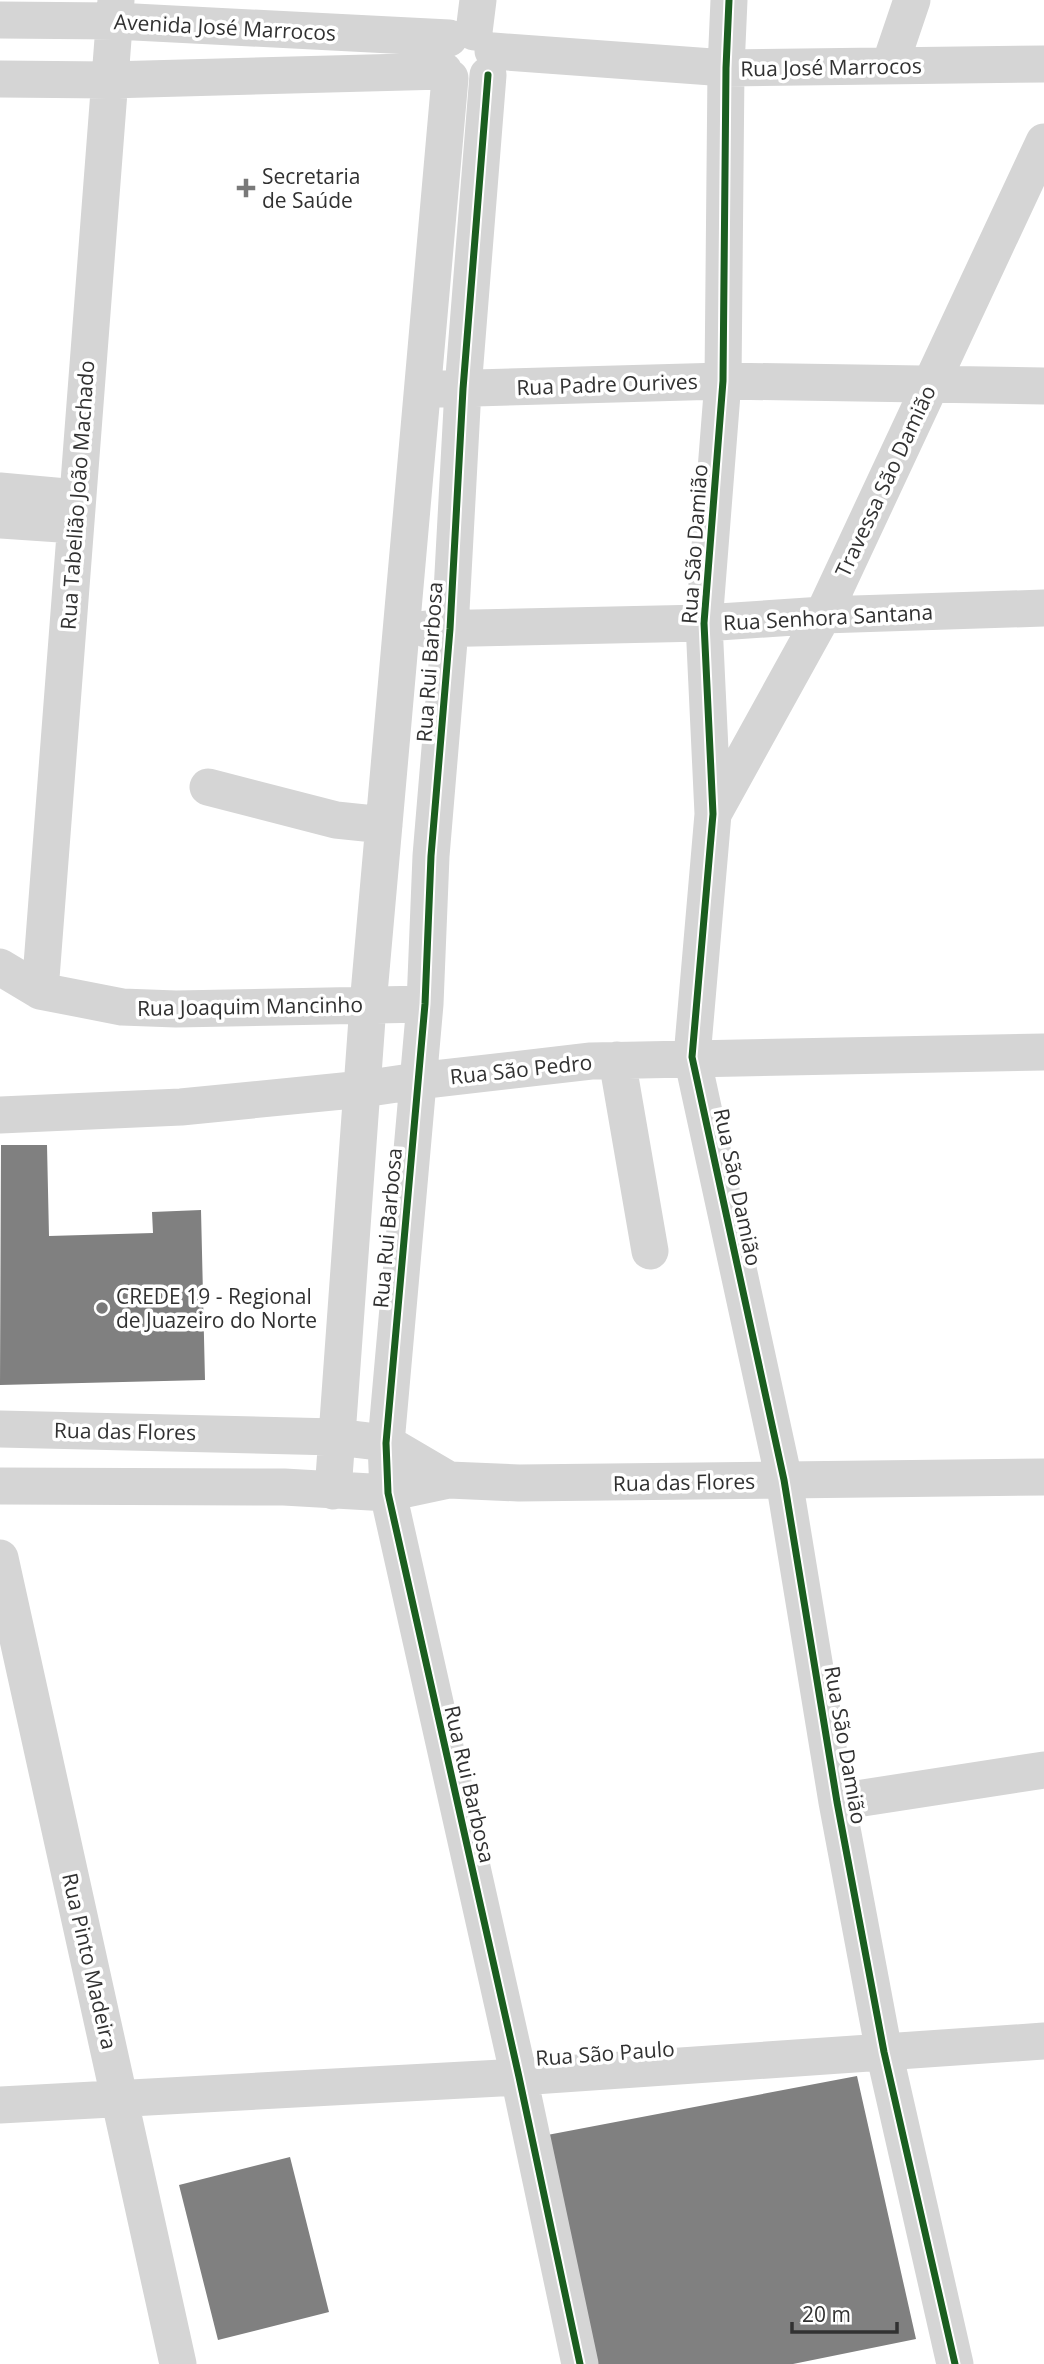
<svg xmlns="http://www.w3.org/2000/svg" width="1044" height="2364" font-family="'Open Sans',sans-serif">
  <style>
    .building { fill: #808080 }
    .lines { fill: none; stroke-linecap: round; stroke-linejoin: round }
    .minor { stroke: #d5d5d5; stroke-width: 37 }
    .cycleway-casing { stroke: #fff; stroke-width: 11 }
    .cycleway { stroke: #1b5e20; stroke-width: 7 }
    .poi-dot { fill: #797979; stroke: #fff; stroke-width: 2.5 }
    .labels { text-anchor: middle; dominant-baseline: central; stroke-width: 7; stroke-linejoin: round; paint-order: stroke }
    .street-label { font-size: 21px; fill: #313131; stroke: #fff }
    .poi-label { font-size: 21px; fill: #313131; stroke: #fff; text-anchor: start }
  </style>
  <rect width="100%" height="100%" fill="#fff"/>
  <path class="building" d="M 1,1145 L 47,1145 L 49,1236 L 153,1233 L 152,1212 L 201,1210 L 205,1380 L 0,1385 Z
    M 857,2076 L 916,2339 L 793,2364 L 595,2364 L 542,2136 Z
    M 290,2157 L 329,2312 L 218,2340 L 179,2185 Z"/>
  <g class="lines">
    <path class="minor" d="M 729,0 L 726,68 L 723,381 L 704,623 L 713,814 L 692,1057 L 784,1480 L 837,1802 L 884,2052 L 955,2364
      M 0,20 L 115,21 L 449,38
      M 474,32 L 478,0
      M 493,51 L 726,68 L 1044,64
      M 890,65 L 912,0
      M 488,75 L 463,389 L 450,629 L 431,856 L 425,1004 L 386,1443 L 388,1493 L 519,2077 L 580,2364
      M 0,79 L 109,80 L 444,71
      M 440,389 L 723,381 L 1044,386
      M 0,491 L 77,498
      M 0,520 L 75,525
      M 426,629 L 704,623 L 823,615 L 1044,608
      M 208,787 L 336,820 L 384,825
      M 713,814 L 823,615 L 1044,142
      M 0,967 L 40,991 L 122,1007 L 176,1009 L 425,1004
      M 40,991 L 116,0
      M 617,1060 L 650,1251
      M 0,1115 L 181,1107 L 363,1089 L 417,1081 L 591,1061 L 1044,1052
      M 0,1429 L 336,1437 L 386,1443 L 449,1480
      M 0,1486 L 284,1487 L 388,1493 L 449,1480 L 519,1483 L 1044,1477
      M 333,1491 L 368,1005 L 450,78
      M 0,1558 L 178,2364
      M 837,1802 L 1044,1770
      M 0,2105 L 519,2077 L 1044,2041"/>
    <defs>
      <path id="cycleway" d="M 729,0 L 726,68 L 723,381 L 704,623 L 713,814 L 692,1057 L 784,1480 L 837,1802 L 884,2052 L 955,2364
        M 488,75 L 463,389 L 450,629 L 431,856 L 425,1004 L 386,1443 L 388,1493 L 519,2077 L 580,2364"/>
    </defs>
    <use href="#cycleway" class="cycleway-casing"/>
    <use href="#cycleway" class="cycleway"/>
  </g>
  <g class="poi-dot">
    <path d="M242.5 177.5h7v7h7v7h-7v7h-7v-7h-7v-7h7z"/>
    <circle cx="102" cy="1308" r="7"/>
  </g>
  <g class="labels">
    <g class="street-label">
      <text transform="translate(225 27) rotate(3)">Avenida José Marrocos</text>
      <text transform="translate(831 67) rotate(-1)">Rua José Marrocos</text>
      <text transform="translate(607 384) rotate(-2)">Rua Padre Ourives</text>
      <text transform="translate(885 481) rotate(-65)">Travessa São Damião</text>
      <text transform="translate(77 495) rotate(-86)">Rua Tabelião João Machado</text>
      <text transform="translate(694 544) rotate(-86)">Rua São Damião</text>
      <text transform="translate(828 617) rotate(-3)">Rua Senhora Santana</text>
      <text transform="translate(429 662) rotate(-86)">Rua Rui Barbosa</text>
      <text transform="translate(250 1006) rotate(-1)">Rua Joaquim Mancinho</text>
      <text transform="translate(521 1069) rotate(-6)">Rua São Pedro</text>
      <text transform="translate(738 1187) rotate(78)">Rua São Damião</text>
      <text transform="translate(387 1228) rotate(-85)">Rua Rui Barbosa</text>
      <text transform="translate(125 1431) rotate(1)">Rua das Flores</text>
      <text transform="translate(684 1482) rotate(-1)">Rua das Flores</text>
      <text transform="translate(846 1745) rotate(80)">Rua São Damião</text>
      <text transform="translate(470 1784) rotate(77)">Rua Rui Barbosa</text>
      <text transform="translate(90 1961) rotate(77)">Rua Pinto Madeira</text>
      <text transform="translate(605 2053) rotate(-4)">Rua São Paulo</text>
    </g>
    <g class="poi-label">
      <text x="262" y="176">Secretaria<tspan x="262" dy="24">de Saúde</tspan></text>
      <text x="116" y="1296">CREDE 19 - Regional<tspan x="116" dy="24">de Juazeiro do Norte</tspan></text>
    </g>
  </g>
  <path d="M792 2322v10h105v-10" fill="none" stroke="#313131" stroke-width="3.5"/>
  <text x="802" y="2322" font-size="21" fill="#313131" stroke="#ffffff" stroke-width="5" paint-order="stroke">20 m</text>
</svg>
